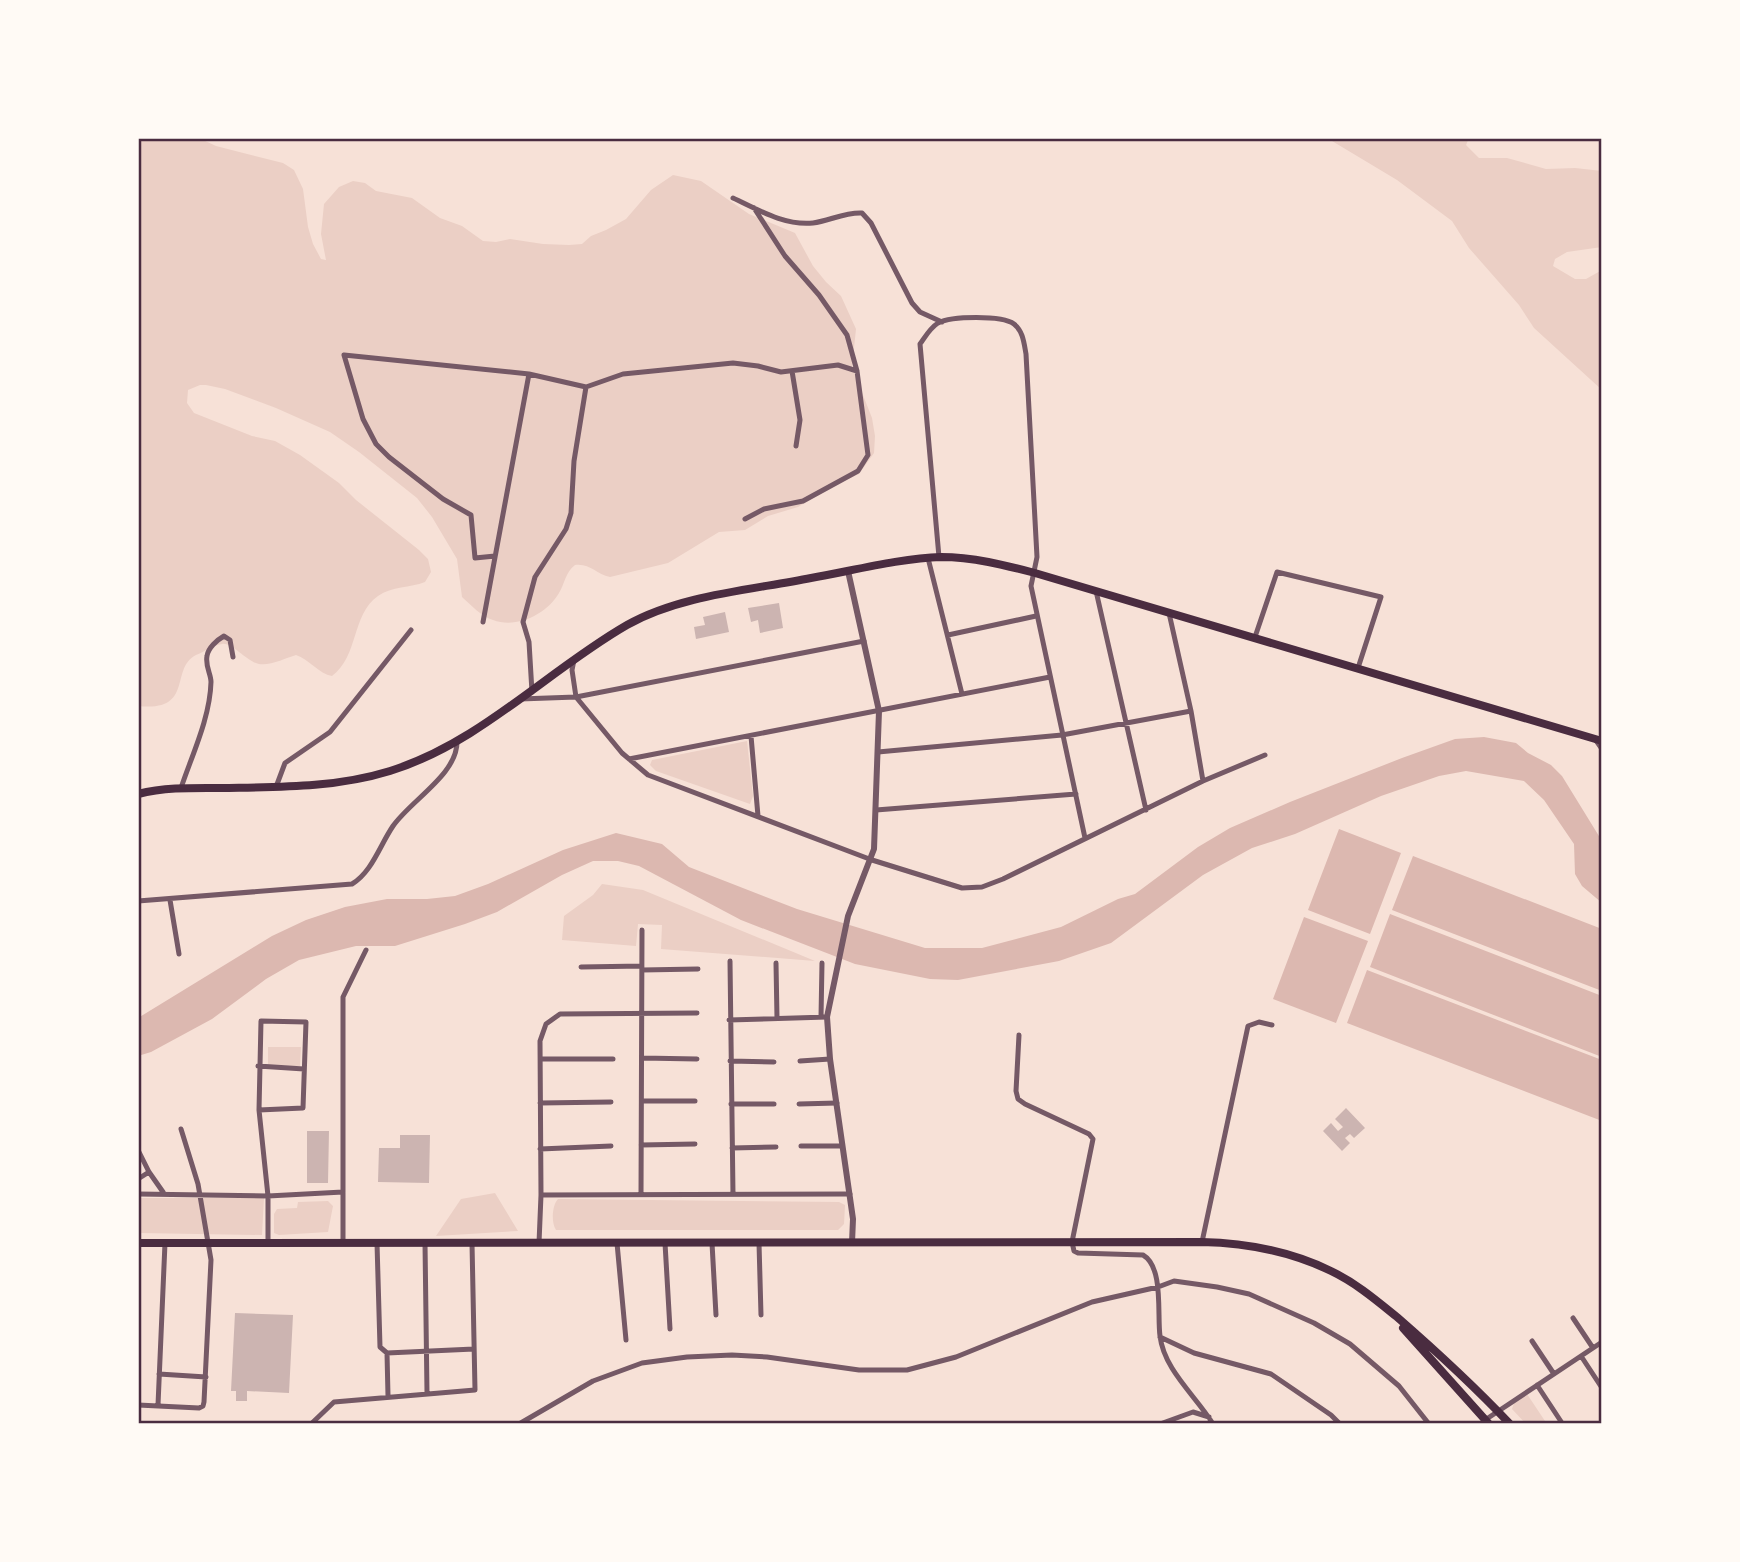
<svg xmlns="http://www.w3.org/2000/svg" width="1740" height="1562" font-family="Merriweather,serif">
  <style>
    .green { fill: #ebcfc5 }
    .water { fill: #dcb8b0 }
    .building { fill: #ccb4b1 }
    .lines { fill: none; stroke-linecap: round; stroke-linejoin: round }
    .minor { stroke: #755966; stroke-width: 5 }
    .tertiary { stroke: #755966; stroke-width: 6 }
    .primary { stroke: #4a2c40; stroke-width: 8 }
    .neatline { fill: none; stroke: #4a2c40; stroke-width: 2.5 }
  </style>
  <rect width="100%" height="100%" fill="#f7e1d7"/>
  <path class="green" d="M 138,138 L 199,138 L 216,146 L 283,163 L 294,170 L 303,189 L 308,227 L 313,244 L 321,259 L 326,260 L 321,234 L 324,204 L 339,187 L 353,181 L 365,183 L 376,191 L 412,198 L 440,218 L 462,226 L 483,241 L 496,242 L 510,239 L 543,244 L 569,245 L 582,244 L 591,236 L 606,230 L 626,219 L 651,190 L 673,175 L 701,181 L 749,214 L 795,233 L 813,266 L 826,282 L 841,296 L 856,329 L 852,367 L 872,418 L 875,436 L 874,453 L 859,474 L 837,484 L 798,507 L 768,516 L 745,530 L 719,532 L 668,563 L 610,577 C 596,574 590,563 575,565 C 565,573 565,583 559,593 C 547,614 517,629 493,620 C 482,617 471,605 462,597 L 457,559 L 432,517 L 417,498 L 359,452 L 330,432 L 276,408 L 225,389 L 206,385 L 200,385 L 188,390 L 187,403 L 194,413 L 252,436 L 275,441 L 300,455 L 339,483 L 356,500 L 419,550 L 428,559 L 431,572 L 425,582 C 410,588 392,586 378,596 C 351,615 359,656 332,676 C 319,674 309,659 296,655 C 286,658 270,666 259,664 C 247,662 232,642 222,644 C 213,645 204,652 196,655 C 169,669 195,712 138,706 Z
    M 1327,138 L 1469,138 L 1466,145 L 1479,158 L 1507,158 L 1546,169 L 1575,168 L 1602,171 L 1602,247 L 1567,252 L 1555,259 L 1553,266 L 1575,279 L 1586,279 L 1602,270 L 1602,390 L 1534,328 L 1519,305 L 1469,248 L 1452,221 L 1397,180 Z
    M 747,741 L 753,796 L 750,804 L 656,771 L 650,765 L 652,760 Z
    M 602,884 L 643,890 L 815,961 L 661,949 L 662,925 L 638,924 L 636,946 L 562,940 L 564,916 L 593,895 Z
    M 268,1047 L 301,1047 L 300,1066 L 268,1066 Z
    M 495,1193 L 518,1231 L 436,1236 L 461,1199 Z
    M 138,1198 L 264,1198 L 262,1235 L 138,1233 Z
    M 558,1199 L 839,1202 L 845,1205 L 844,1224 L 838,1230 L 556,1230 C 551,1223 552,1205 558,1199 Z
    M 328,1201 L 333,1206 L 328,1232 L 279,1235 L 274,1233 L 274,1214 L 277,1209 L 297,1208 L 298,1202 Z
    M 1527,1394 L 1547,1424 L 1526,1424 L 1512,1409 L 1514,1403 Z"/>
  <path class="water" d="M 1484,737 L 1516,743 L 1528,753 L 1551,765 L 1562,776 L 1602,841 L 1602,903 L 1582,886 L 1575,874 L 1574,844 L 1544,800 L 1524,781 L 1466,771 L 1439,776 L 1381,796 L 1295,834 L 1252,848 L 1203,875 L 1111,943 L 1059,961 L 958,980 L 930,979 L 855,964 L 741,920 L 639,866 L 618,861 L 593,861 L 562,875 L 497,912 L 465,924 L 395,946 L 356,946 L 299,960 L 266,979 L 212,1019 L 151,1052 L 138,1056 L 138,1018 L 272,936 L 306,920 L 345,907 L 387,899 L 427,899 L 455,896 L 488,884 L 563,850 L 616,833 L 662,844 L 689,867 L 797,909 L 925,948 L 982,948 L 1061,927 L 1118,899 L 1135,894 L 1198,847 L 1230,828 L 1290,802 L 1402,758 L 1455,739 Z
    M 1339,829 L 1401,853 L 1370,934 L 1308,910 Z
    M 1413,856 L 1602,929 L 1602,991 L 1392,910 Z
    M 1390,914 L 1602,996 L 1602,1057 L 1370,967 Z
    M 1304,917 L 1368,941 L 1336,1023 L 1273,999 Z
    M 1367,970 L 1602,1060 L 1602,1121 L 1347,1023 Z"/>
  <path class="building" d="M 779,603 L 783,628 L 760,633 L 758,620 L 751,622 L 748,608 Z
    M 725,612 L 729,632 L 696,639 L 694,627 L 705,625 L 703,617 Z
    M 1346,1108 L 1365,1128 L 1354,1138 L 1350,1134 L 1345,1138 L 1350,1143 L 1342,1151 L 1323,1131 L 1331,1123 L 1338,1131 L 1343,1127 L 1335,1119 Z
    M 307,1131 L 329,1131 L 328,1183 L 307,1183 Z
    M 400,1135 L 430,1135 L 429,1183 L 378,1182 L 379,1148 L 400,1148 Z
    M 235,1313 L 293,1315 L 289,1393 L 247,1391 L 247,1401 L 236,1401 L 236,1391 L 231,1391 Z"/>
  <g class="lines">
    <path class="minor" d="M 733,198 C 757,209 784,226 813,223 C 829,221 845,212 862,213 L 871,223 L 912,303 L 920,312 L 942,322
      M 792,371 L 800,420 L 796,446
      M 745,519 L 764,509 L 803,501 L 858,471 L 868,455 L 857,371 L 847,335 L 819,295 L 785,256 L 754,208
      M 495,556 L 475,558 L 471,515 L 443,499 L 389,457 L 376,444 L 363,419 L 344,355 L 529,374 L 586,387 L 623,374 L 733,363 L 758,366 L 781,372 L 838,365 L 857,371
      M 939,557 L 920,344 C 925,337 930,328 938,323 C 951,316 1002,315 1014,324 C 1023,331 1024,343 1026,354 L 1037,557 L 1031,586 L 1085,838
      M 928,558 L 962,694
      M 1096,591 L 1146,810
      M 1169,613 L 1191,711 L 1203,781
      M 483,622 L 529,374
      M 948,635 L 1036,616
      M 1255,637 L 1277,572 L 1381,597 L 1358,668
      M 574,660 L 572,670 L 576,697
      M 532,692 L 529,642 L 523,622 L 535,577 L 566,529 L 571,513 L 574,461 L 586,387
      M 576,697 L 622,753 L 648,775 L 872,860 L 962,888 L 982,887 L 1003,879 L 1203,781 L 1265,755
      M 520,699 L 576,697 L 864,641
      M 751,736 L 758,816
      M 1595,739 L 1602,749
      M 878,752 L 1062,735 L 1191,711
      M 629,759 L 1050,677
      M 276,787 L 285,763 L 330,732 L 411,630
      M 181,788 C 192,755 210,718 211,682 C 211,674 205,666 207,656 C 208,648 217,640 224,636 L 230,640 L 233,657
      M 876,810 L 1076,794
      M 170,900 L 179,954
      M 138,901 L 352,884 C 372,872 380,845 393,826 C 411,800 458,774 457,741
      M 730,961 L 733,1194
      M 776,963 L 777,1018
      M 581,967 L 642,966
      M 642,970 L 698,969
      M 821,1017 L 822,963
      M 729,1020 L 827,1017
      M 1019,1035 L 1016,1091 L 1018,1099 L 1025,1104 L 1089,1134 L 1093,1139 L 1072,1242 L 1074,1251 L 1078,1253 L 1143,1255 C 1164,1267 1157,1315 1160,1336 C 1164,1370 1196,1396 1213,1424
      M 642,1058 L 697,1059
      M 542,1059 L 613,1059
      M 730,1061 L 774,1062
      M 800,1061 L 830,1059
      M 258,1066 L 304,1069
      M 642,1101 L 695,1101
      M 540,1103 L 611,1102
      M 731,1104 L 774,1104
      M 799,1104 L 837,1103
      M 259,1110 L 303,1108 L 306,1022 L 261,1021 L 259,1110 L 268,1196 L 268,1243
      M 641,1145 L 695,1144
      M 801,1146 L 842,1146
      M 732,1148 L 776,1147
      M 540,1149 L 611,1146
      M 138,1150 L 149,1172 L 163,1192
      M 138,1179 L 149,1172
      M 138,1194 L 268,1196 L 343,1192
      M 541,1195 L 850,1194
      M 641,1195 L 642,930
      M 1202,1242 L 1248,1026 L 1259,1022 L 1272,1025
      M 343,1243 L 343,997 L 366,950
      M 377,1243 L 380,1347 L 387,1353 L 388,1396
      M 425,1243 L 427,1393
      M 539,1243 L 541,1195 L 540,1041 L 546,1024 L 560,1014 L 697,1013
      M 617,1243 L 626,1340
      M 665,1243 L 670,1329
      M 712,1243 L 716,1315
      M 759,1243 L 761,1315
      M 1573,1318 L 1593,1348
      M 1160,1337 L 1194,1353 L 1271,1374 L 1331,1415 L 1340,1424
      M 1532,1341 L 1554,1374
      M 387,1353 L 474,1349
      M 1581,1356 L 1602,1388
      M 159,1374 L 206,1377
      M 1537,1385 L 1562,1423
      M 138,1405 L 199,1408 L 203,1406 L 204,1402 L 211,1260 L 198,1184 L 181,1129
      M 158,1405 L 165,1243
      M 1485,1420 L 1602,1342
      M 311,1424 L 334,1402 L 475,1390 L 472,1243
      M 519,1424 L 593,1381 L 642,1363 L 687,1357 L 732,1355 L 767,1357 L 859,1370 L 907,1370 L 956,1357 L 1092,1302 L 1158,1287 L 1174,1281 L 1217,1287 L 1249,1294 L 1314,1323 L 1350,1344 L 1399,1386 L 1429,1424
      M 1160,1424 L 1193,1412 L 1209,1417"/>
    <path class="tertiary" d="M 848,571 L 879,711 L 874,849 L 848,916 L 827,1017 L 830,1059 L 853,1219 L 852,1243"/>
    <path class="primary" d="M 138,794 C 166,787 194,788 222,788 C 279,787 335,788 390,771 C 480,743 547,671 627,625 C 680,595 751,590 811,578 C 851,571 901,558 941,557 C 973,557 1004,565 1035,573 L 1602,741
      M 138,1243 L 1202,1242 C 1247,1243 1290,1251 1331,1271 C 1356,1283 1376,1300 1397,1317 C 1436,1351 1474,1386 1510,1424
      M 1403,1328 L 1489,1424"/>
  </g>
  <rect width="1740" height="1562" fill="none" stroke="#fffaf5" stroke-width="280"/>
  <rect x="140" y="140" width="1460" height="1282" class="neatline"/>
</svg>
